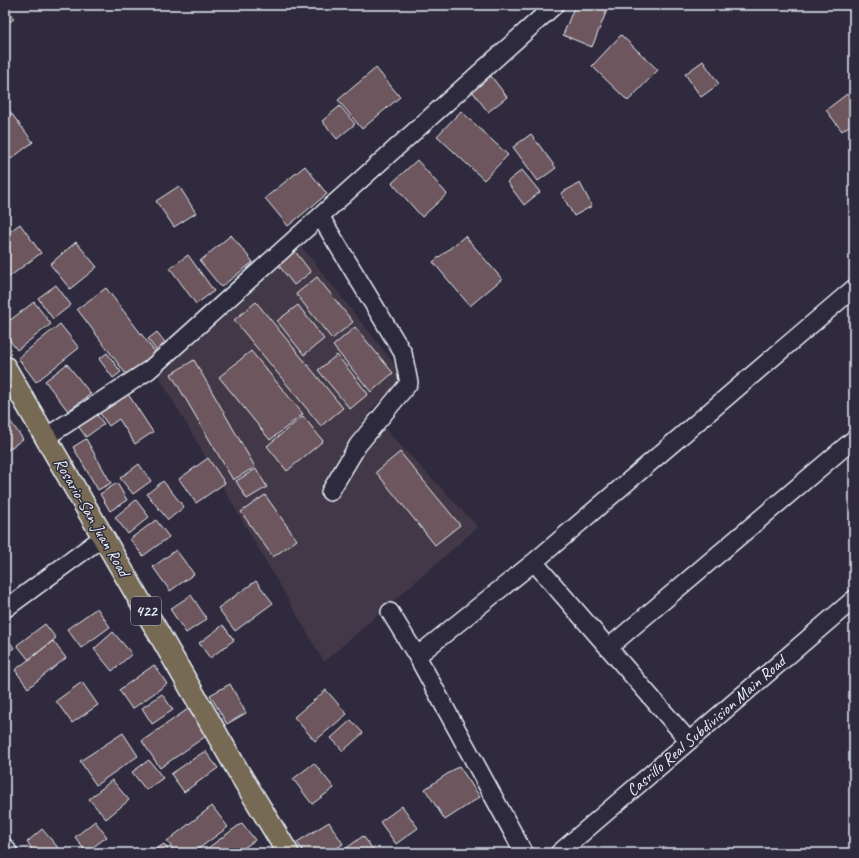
<svg xmlns="http://www.w3.org/2000/svg" width="859" height="858" font-family="Caveat,sans-serif">
  <style>
    .built { fill: #423747 }
    .building { fill: #6d565d; stroke: #e8f1f8 }
    .lines { fill: none; stroke-linecap: round; stroke-linejoin: round }
    .minor-casing { stroke: #e8f1f8; stroke-width: 20 }
    .major-casing { stroke: #e8f1f8; stroke-width: 24 }
    .minor { stroke: #2f2a3d; stroke-width: 17 }
    .major { stroke: #776a54; stroke-width: 21 }
    .labels { text-anchor: middle; dominant-baseline: central; stroke-width: 3; stroke-linejoin: round; paint-order: stroke }
    .shield { fill: #2f2a3d; stroke: #b0b5c0; stroke-width: 1 }
    .shield-label { font-size: 16px; font-weight: bold; fill: #e8f1f8 }
    .street-label { font-size: 17px; fill: #e8f1f8; stroke: #2f2a3d }
  </style>
  <rect width="100%" height="100%" fill="#2f2a3d"/>
  <filter id="ink" filterUnits="userSpaceOnUse"><feTurbulence type="fractalNoise" baseFrequency=".025" numOctaves="2"/><feDisplacementMap in="SourceGraphic" scale="8" xChannelSelector="R" yChannelSelector="G"/><feConvolveMatrix kernelMatrix="1 2 1 2 8 2 1 2 1" color-interpolation-filters="sRGB"/></filter>
  <g filter="url(#ink)">
    <path class="built" d="M 298,242 L 404,376 L 369,412 L 478,527 L 324,662 L 154,368 Z"/>
    <path class="building" d="M 5,5 L 14,19 L 5,25 Z
      M 575,5 L 609,5 L 592,47 L 563,35 Z
      M 621,35 L 658,70 L 628,101 L 592,66 Z
      M 703,61 L 719,84 L 701,97 L 685,74 Z
      M 376,68 L 400,97 L 362,129 L 338,100 Z
      M 491,76 L 507,97 L 488,112 L 472,91 Z
      M 847,94 L 854,103 L 854,122 L 842,131 L 826,110 Z
      M 5,105 L 33,142 L 11,159 L 5,150 Z
      M 340,106 L 355,124 L 337,139 L 322,121 Z
      M 461,111 L 508,155 L 484,180 L 437,136 Z
      M 531,134 L 556,168 L 538,181 L 513,147 Z
      M 417,160 L 447,194 L 422,217 L 392,183 Z
      M 305,166 L 327,194 L 288,226 L 265,198 Z
      M 522,170 L 540,192 L 524,205 L 507,182 Z
      M 580,183 L 592,206 L 574,216 L 561,193 Z
      M 179,186 L 196,213 L 174,227 L 156,201 Z
      M 20,224 L 41,253 L 5,280 L 5,235 Z
      M 231,235 L 253,262 L 221,287 L 200,261 Z
      M 465,236 L 502,279 L 470,306 L 433,262 Z
      M 76,242 L 97,267 L 70,289 L 50,264 Z
      M 294,250 L 311,272 L 294,285 L 277,263 Z
      M 188,255 L 214,291 L 196,304 L 170,268 Z
      M 317,277 L 353,322 L 332,339 L 296,294 Z
      M 56,285 L 71,305 L 53,319 L 38,298 Z
      M 106,288 L 158,356 L 129,378 L 77,309 Z
      M 34,302 L 51,324 L 17,350 L 5,334 L 5,324 Z
      M 256,302 L 343,408 L 321,426 L 234,320 Z
      M 298,305 L 324,339 L 304,355 L 277,321 Z
      M 60,324 L 79,348 L 36,382 L 18,358 Z
      M 355,327 L 393,373 L 371,392 L 333,346 Z
      M 157,332 L 167,345 L 158,353 L 148,339 Z
      M 251,351 L 303,414 L 270,440 L 219,377 Z
      M 107,353 L 121,372 L 113,378 L 99,359 Z
      M 337,355 L 368,394 L 350,409 L 318,370 Z
      M 194,360 L 255,467 L 233,480 L 171,374 Z
      M 67,364 L 91,394 L 68,411 L 45,381 Z
      M 126,391 L 153,432 L 135,444 L 119,419 L 109,426 L 97,409 Z
      M 94,411 L 104,424 L 86,437 L 76,423 Z
      M 5,414 L 23,439 L 5,452 Z
      M 303,416 L 323,441 L 287,471 L 267,446 Z
      M 86,439 L 111,483 L 98,490 L 73,447 Z
      M 400,452 L 460,525 L 435,545 L 376,472 Z
      M 208,458 L 225,483 L 196,503 L 179,479 Z
      M 139,464 L 151,481 L 133,494 L 120,478 Z
      M 256,469 L 267,487 L 247,499 L 236,481 Z
      M 163,481 L 184,507 L 168,520 L 147,494 Z
      M 117,483 L 127,500 L 110,511 L 100,494 Z
      M 265,495 L 297,540 L 273,557 L 241,512 Z
      M 136,500 L 149,517 L 128,534 L 115,517 Z
      M 156,520 L 169,537 L 143,556 L 130,539 Z
      M 176,550 L 194,574 L 170,591 L 153,567 Z
      M 256,581 L 273,603 L 235,631 L 218,608 Z
      M 191,595 L 207,619 L 186,633 L 170,609 Z
      M 97,608 L 110,627 L 81,648 L 67,629 Z
      M 45,624 L 56,638 L 29,660 L 17,645 Z
      M 223,625 L 234,640 L 210,658 L 199,643 Z
      M 113,632 L 132,654 L 112,671 L 94,649 Z
      M 5,635 L 14,648 L 5,654 Z
      M 53,641 L 66,658 L 28,688 L 15,670 Z
      M 154,665 L 167,684 L 132,709 L 119,690 Z
      M 82,682 L 98,705 L 72,723 L 56,701 Z
      M 230,684 L 246,713 L 227,724 L 210,695 Z
      M 326,690 L 347,714 L 315,741 L 294,717 Z
      M 162,694 L 173,710 L 152,724 L 142,708 Z
      M 188,709 L 206,736 L 160,768 L 142,741 Z
      M 351,720 L 363,733 L 343,751 L 331,738 Z
      M 123,733 L 138,756 L 96,785 L 80,761 Z
      M 205,751 L 218,768 L 184,792 L 171,774 Z
      M 149,760 L 163,778 L 146,790 L 132,772 Z
      M 314,763 L 334,788 L 312,804 L 293,779 Z
      M 459,766 L 480,797 L 445,820 L 425,789 Z
      M 112,780 L 129,800 L 106,819 L 89,799 Z
      M 212,806 L 228,827 L 193,853 L 176,853 L 167,841 Z
      M 402,806 L 418,828 L 396,844 L 380,822 Z
      M 95,821 L 107,837 L 86,852 L 75,837 Z
      M 329,822 L 343,844 L 330,853 L 304,853 L 297,842 Z
      M 242,823 L 255,840 L 237,853 L 201,853 Z
      M 42,829 L 61,851 L 58,853 L 35,853 L 27,842 Z
      M 363,836 L 376,853 L 340,853 Z
      M 164,844 L 170,853 L 150,853 Z"/>
    <g class="lines">
      <defs>
        <path id="minor" d="M 320,216 L 403,353 L 409,383 L 358,445 L 330,492
          M 46,437 L 149,370 L 555,5
          M 534,562 L 689,741
          M 5,609 L 103,537
          M 390,612 L 417,656 L 524,853
          M 608,648 L 854,439
          M 417,656 L 534,562 L 854,288
          M 5,847 L 9,853
          M 559,853 L 854,599"/>
        <path id="major" d="M 5,367 L 241,776 L 288,853"/>
      </defs>
      <use href="#minor" class="minor-casing"/>
      <use href="#major" class="major-casing"/>
      <use href="#minor" class="minor"/>
      <use href="#major" class="major"/>
    </g>
  </g>
  <g class="labels">
    <rect class="shield" x="131" y="597" width="30" height="28" rx="3"/>
    <g class="shield-label">
      <text x="146" y="611">422</text>
    </g>
    <g class="street-label">
      <text transform="translate(92 517) rotate(60)">Rosario-San Juan Road</text>
      <text transform="translate(706 726) rotate(-41)">Casrillo Real Subdivision Main Road</text>
    </g>
  </g>
  <rect width="859" height="858" fill="none" stroke="#2f2a3d" stroke-width="20"/>
  <rect x="10" y="10" width="839" height="838" fill="none" stroke="#e8f1f8" stroke-width="1.5" filter="url(#ink)"/>
</svg>
